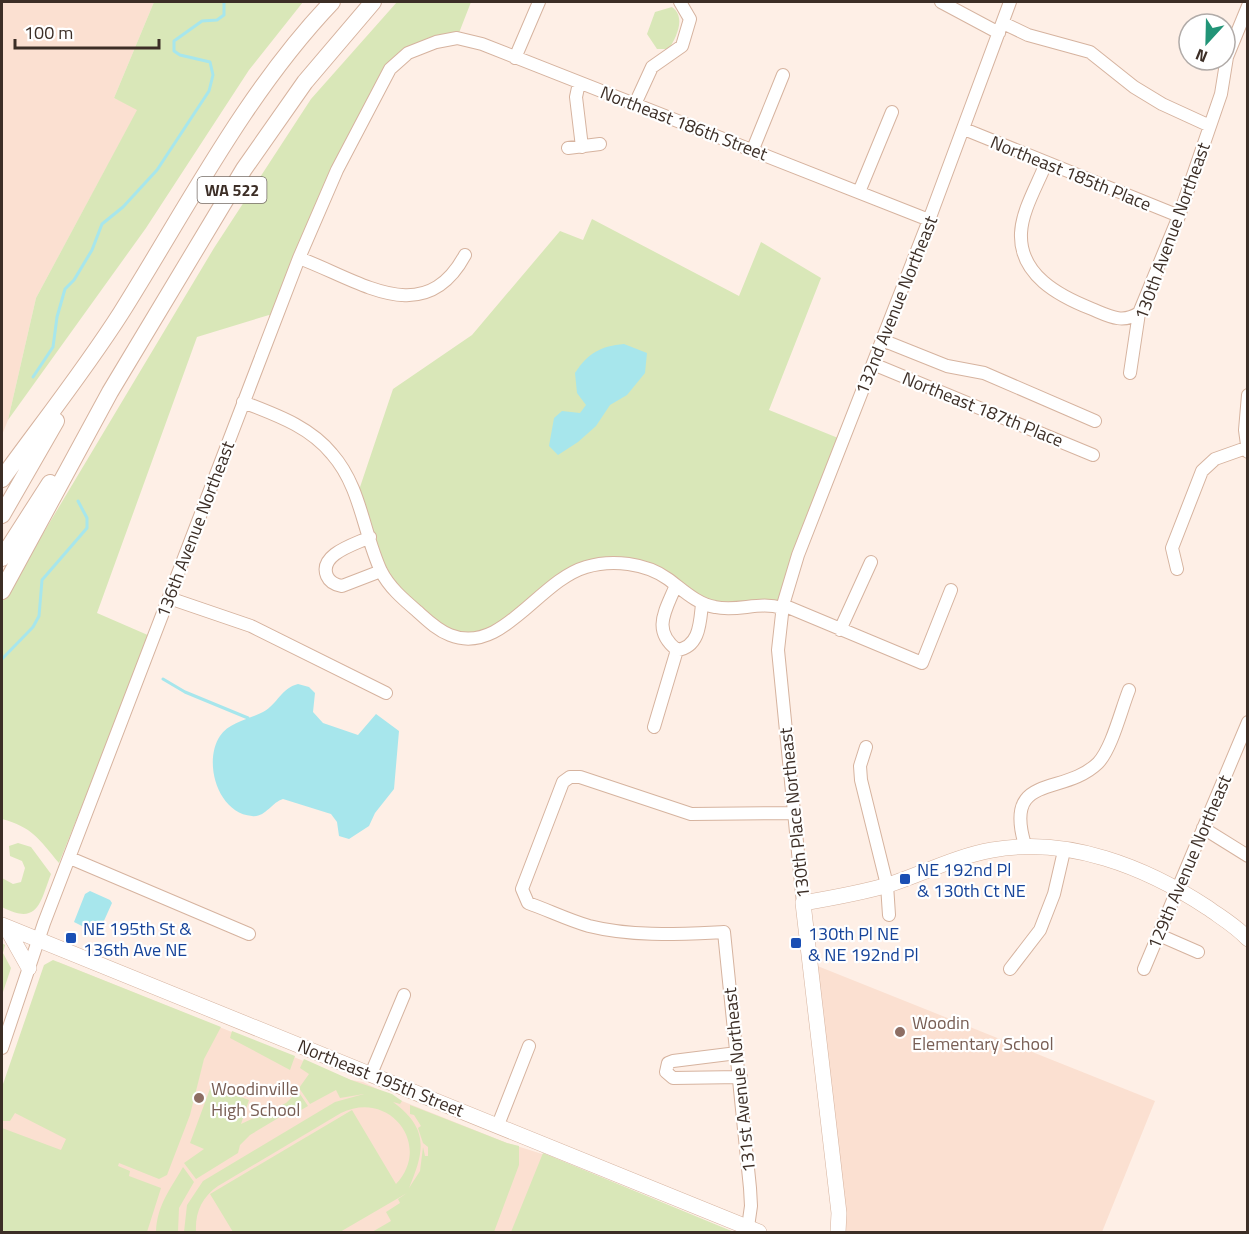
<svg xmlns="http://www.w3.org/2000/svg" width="1249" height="1234" font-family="'Titillium Web',sans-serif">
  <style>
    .built { fill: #fbe0d1 }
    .green { fill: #d9e7b8 }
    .water { fill: #a7e6ec }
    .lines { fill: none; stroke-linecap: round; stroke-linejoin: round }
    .stream { stroke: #a7e6ec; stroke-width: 3 }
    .minor-casing { stroke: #d6b39f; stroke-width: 14 }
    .major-casing { stroke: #d6b39f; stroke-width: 16 }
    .highway-casing { stroke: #d6b39f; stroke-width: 18 }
    .minor { stroke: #fff; stroke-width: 12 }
    .major { stroke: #fff; stroke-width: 15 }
    .highway { stroke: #fff; stroke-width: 16 }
    .transit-dot { fill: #1a4fb4; stroke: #fff; stroke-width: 2 }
    .education-dot { fill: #8d6e63; stroke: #fff; stroke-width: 2 }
    .labels { text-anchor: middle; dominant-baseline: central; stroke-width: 4.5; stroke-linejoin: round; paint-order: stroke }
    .shield { fill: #fff; stroke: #766d67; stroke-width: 1.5 }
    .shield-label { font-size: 16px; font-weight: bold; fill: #3c2e26 }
    .street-label { font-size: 18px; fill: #3c2e26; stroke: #fff }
    .transit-label { font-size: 18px; fill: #164399; stroke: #fff; text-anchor: start }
    .education-label { font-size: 18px; fill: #785e54; stroke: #fff; text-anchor: start }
  </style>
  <rect width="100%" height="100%" fill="#feefe6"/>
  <path class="built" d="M 2,2 L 154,2 L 114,98 L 138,109 L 36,298 L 8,420 L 2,435 Z
    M 58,962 L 351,1080 L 363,1082 L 402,1101 L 507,1143 L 555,1158 L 533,1232 L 2,1232 L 2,1090 Z
    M 810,963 L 1155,1101 L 1102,1232 L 838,1232 Z"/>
  <path class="green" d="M 154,2 L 303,2 L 249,70 L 146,228 L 8,420 L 36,298 L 137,110 L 114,98 Z
    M 397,2 L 471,2 L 457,38 L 408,53 L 357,123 L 275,320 L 269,315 L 197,337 L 97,613 L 150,636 L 59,863 C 39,839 32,827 2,819 L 2,602 L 214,248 L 311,99 Z
    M 672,7 C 686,17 677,36 669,49 L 657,49 L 647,34 L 655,12 Z
    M 592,219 L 739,296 L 761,242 L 821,278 L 769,410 L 843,440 L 783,605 L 716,607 L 653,571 L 584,567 L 496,633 L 450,635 L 390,585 L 357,496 L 393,389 L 472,335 L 560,231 L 583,240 Z
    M 18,843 L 31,847 L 51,874 C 40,903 38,926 2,907 L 2,878 L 13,884 L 21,882 L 25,868 L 22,861 L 10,856 L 9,846 Z
    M 2,943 L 5,945 L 3,953 L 11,968 L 2,995 Z
    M 53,960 L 221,1027 L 204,1059 L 190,1115 L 167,1175 L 159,1179 L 119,1163 L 118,1166 L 130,1171 L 129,1176 L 161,1188 L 147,1232 L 2,1232 L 2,1128 L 61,1150 L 66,1139 L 15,1113 L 10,1121 L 2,1121 L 2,1087 L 44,965 Z
    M 232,1031 L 295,1056 L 290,1070 L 230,1038 Z
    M 304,1059 L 351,1080 L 392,1094 L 402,1101 L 400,1104 L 393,1102 C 430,1129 424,1152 409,1188 L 420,1171 L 423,1147 L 425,1156 L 428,1156 L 428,1147 L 423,1143 L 418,1128 L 421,1126 L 414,1115 L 410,1114 L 410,1105 L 507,1143 L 519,1146 L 519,1165 L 494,1232 L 372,1232 L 391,1221 L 386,1212 L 400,1203 L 398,1199 L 407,1193 L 340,1232 L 233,1232 L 210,1194 L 352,1110 L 396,1184 C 433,1145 389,1089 341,1113 L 218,1186 C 202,1197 195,1212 196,1232 L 184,1232 L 187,1205 L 203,1181 L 335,1102 L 364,1094 L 340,1098 L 336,1090 L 310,1104 L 299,1088 L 309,1074 L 300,1068 Z
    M 211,1086 L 249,1100 L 241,1124 L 286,1103 L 298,1091 L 308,1106 L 289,1117 L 280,1117 L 250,1135 L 240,1145 L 238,1153 L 196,1179 L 184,1163 L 204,1149 L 190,1143 Z
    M 543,1153 L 555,1158 L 734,1232 L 511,1232 Z
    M 183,1167 L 194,1182 L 179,1208 L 178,1232 L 156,1232 C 157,1205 170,1190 183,1167 Z"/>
  <path class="water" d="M 624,344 L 647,353 L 645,373 L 627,395 L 610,405 L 596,426 L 578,442 L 558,455 L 549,446 L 554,418 L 562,411 L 580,413 L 586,405 L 577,393 L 575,373 C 588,353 601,346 624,344 Z
    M 298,684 L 309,687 L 315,693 L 313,712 L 323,723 L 358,735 L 376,714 L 399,731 L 394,789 L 375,813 L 369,826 L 349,839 L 339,836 L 337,822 L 331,814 L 283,799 C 272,802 265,818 252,816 C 217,813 203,761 220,736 C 229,722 250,719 263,712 C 278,704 281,688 298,684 Z
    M 90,891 L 110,900 L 112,903 L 98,934 L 74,922 L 85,894 Z"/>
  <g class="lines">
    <path class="stream" d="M 33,377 L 53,347 L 57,317 L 65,289 L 74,280 L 92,250 L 102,224 L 123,207 L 157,170 L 209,91 L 213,75 L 210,62 L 180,55 L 174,51 L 174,41 L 202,21 L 217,20 L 224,15 L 224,2
      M 2,659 L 33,627 L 39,616 L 42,580 L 87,528 L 87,518 L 78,501
      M 163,679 L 185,692 L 248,718"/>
    <defs>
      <path id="minor" d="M 941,2 L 999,33
        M 1003,23 L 1028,35 L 1090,52 L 1134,87 L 1162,104 L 1210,126
        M 515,58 L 539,2
        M 579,83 L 576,97 L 582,147
        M 635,104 L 652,67 L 682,46 L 690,19 L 680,2
        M 964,129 L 1179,216
        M 568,148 L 600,144
        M 753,149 L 783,75
        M 1046,163 C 1038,184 1022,210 1021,233 C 1019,275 1059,296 1092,309 C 1109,316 1122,324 1139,313
        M 859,192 L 892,112
        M 299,258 C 359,280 424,331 465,255
        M 882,340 L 947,366 L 984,373 L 1095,421
        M 873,364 L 1093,455
        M 1130,373 L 1139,313 L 1179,216 L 1210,126 L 1221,94 L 1227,57 L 1248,6
        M 1248,395 L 1245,430 L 1248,452
        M 243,402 C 276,415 309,426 332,454 C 361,487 363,532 381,571 C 389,587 403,599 417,611 C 427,620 437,630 450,635 C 502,656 538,581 586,567 C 612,559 646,563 668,579 C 683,590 697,604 715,607 C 738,612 759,601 782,608
        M 370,537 C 356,544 318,554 327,576 C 330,583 336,585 342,586 L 381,571
        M 1177,569 L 1172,548 L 1202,471 L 1215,459 L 1246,448
        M 676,585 C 666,610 651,630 677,650
        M 169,598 L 251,626 L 386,693
        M 783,605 L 922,663 L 951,590
        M 840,630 L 871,562
        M 654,727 L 677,650 C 700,647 700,622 702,604
        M 866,747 L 860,766 L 861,780 L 887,885 L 889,915
        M 1203,828 L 1248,856
        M 1025,845 C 1003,772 1063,797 1098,763 C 1112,748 1121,710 1129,690
        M 70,858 L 249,934
        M 803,903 L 778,650 L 783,605 L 798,555 L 929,220 L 1010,2
        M 1159,935 L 1198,952
        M 1010,969 L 1040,930 L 1054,894 L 1064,851
        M 1144,969 L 1248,722
        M 2,1048 L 44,923 L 299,258 L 337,170 L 390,69 L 408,53 L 436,42 L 457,38 L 482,44 L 929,220
        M 737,1053 L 673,1061 L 668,1063 L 666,1072 L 673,1078 L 741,1077
        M 371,1074 L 404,995
        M 498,1125 L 529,1046
        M 748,1227 L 751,1206 L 750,1188 L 724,932 C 679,934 633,937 589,926 C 568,920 548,910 528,903 L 522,889 L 563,782 L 570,777 L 580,777 L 691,814 L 794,813"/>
      <path id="major" d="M 2,925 L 759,1232
        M 6,927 L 29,968
        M 838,1232 L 839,1213 L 803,903 C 832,898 861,893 888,885 C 922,874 957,856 992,850 C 1068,836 1146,867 1208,908 C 1222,918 1236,926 1248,939"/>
      <path id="highway" d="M 2,479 C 41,425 84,371 121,313 C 187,208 246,92 332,2
        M 2,515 L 56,421
        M 2,558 L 50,483
        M 2,591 L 110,392 L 244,169 L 305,82 L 373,2"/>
    </defs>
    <use href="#minor" class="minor-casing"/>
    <use href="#major" class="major-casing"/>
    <use href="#highway" class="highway-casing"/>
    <use href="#minor" class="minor"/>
    <use href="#major" class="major"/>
    <use href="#highway" class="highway"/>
  </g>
  <g class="transit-dot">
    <rect x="899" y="873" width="12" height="12" rx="3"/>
    <rect x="65" y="932" width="12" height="12" rx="3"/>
    <rect x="790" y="937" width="12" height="12" rx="3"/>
  </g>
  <g class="education-dot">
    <circle cx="900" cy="1032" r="6"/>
    <circle cx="199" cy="1098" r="6"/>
  </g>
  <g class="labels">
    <rect class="shield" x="197.5" y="177" width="69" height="26" rx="4.5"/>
    <g class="shield-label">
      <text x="232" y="190">WA 522</text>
    </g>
    <g class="street-label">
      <text transform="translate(684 123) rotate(21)">Northeast 186th Street</text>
      <text transform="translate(1071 173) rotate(22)">Northeast 185th Place</text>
      <text transform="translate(1172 231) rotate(-70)">130th Avenue Northeast</text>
      <text transform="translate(896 305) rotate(-68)">132nd Avenue Northeast</text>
      <text transform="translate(983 409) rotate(22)">Northeast 187th Place</text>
      <text transform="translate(195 529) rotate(-69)">136th Avenue Northeast</text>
      <text transform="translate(794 813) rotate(-96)">130th Place Northeast</text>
      <text transform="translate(1189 862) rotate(-67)">129th Avenue Northeast</text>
      <text transform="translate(381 1078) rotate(22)">Northeast 195th Street</text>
      <text transform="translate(739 1080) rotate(-96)">131st Avenue Northeast</text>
    </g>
    <g class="transit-label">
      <text x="917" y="869">NE 192nd Pl<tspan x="917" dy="21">&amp; 130th Ct NE</tspan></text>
      <text x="83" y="928">NE 195th St &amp;<tspan x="83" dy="21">136th Ave NE</tspan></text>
      <text x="808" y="933">130th Pl NE<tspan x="808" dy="21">&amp; NE 192nd Pl</tspan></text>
    </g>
    <g class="education-label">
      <text x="912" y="1022">Woodin<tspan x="912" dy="21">Elementary School</tspan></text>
      <text x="211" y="1088">Woodinville<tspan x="211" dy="21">High School</tspan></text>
    </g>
  </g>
  <rect width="1249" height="1234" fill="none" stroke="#3c2e26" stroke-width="6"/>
  <g transform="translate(1207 42) rotate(202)"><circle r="28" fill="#ffffff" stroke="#b1aba8" stroke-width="1.5"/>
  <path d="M0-4.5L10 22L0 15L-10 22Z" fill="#229477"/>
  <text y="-9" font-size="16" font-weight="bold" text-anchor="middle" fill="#3c2e26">N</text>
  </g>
  <path d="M15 39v9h144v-9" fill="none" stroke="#3c2e26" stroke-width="3"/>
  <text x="24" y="39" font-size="18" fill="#3c2e26" stroke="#ffffff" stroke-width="4.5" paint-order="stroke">100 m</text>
</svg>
